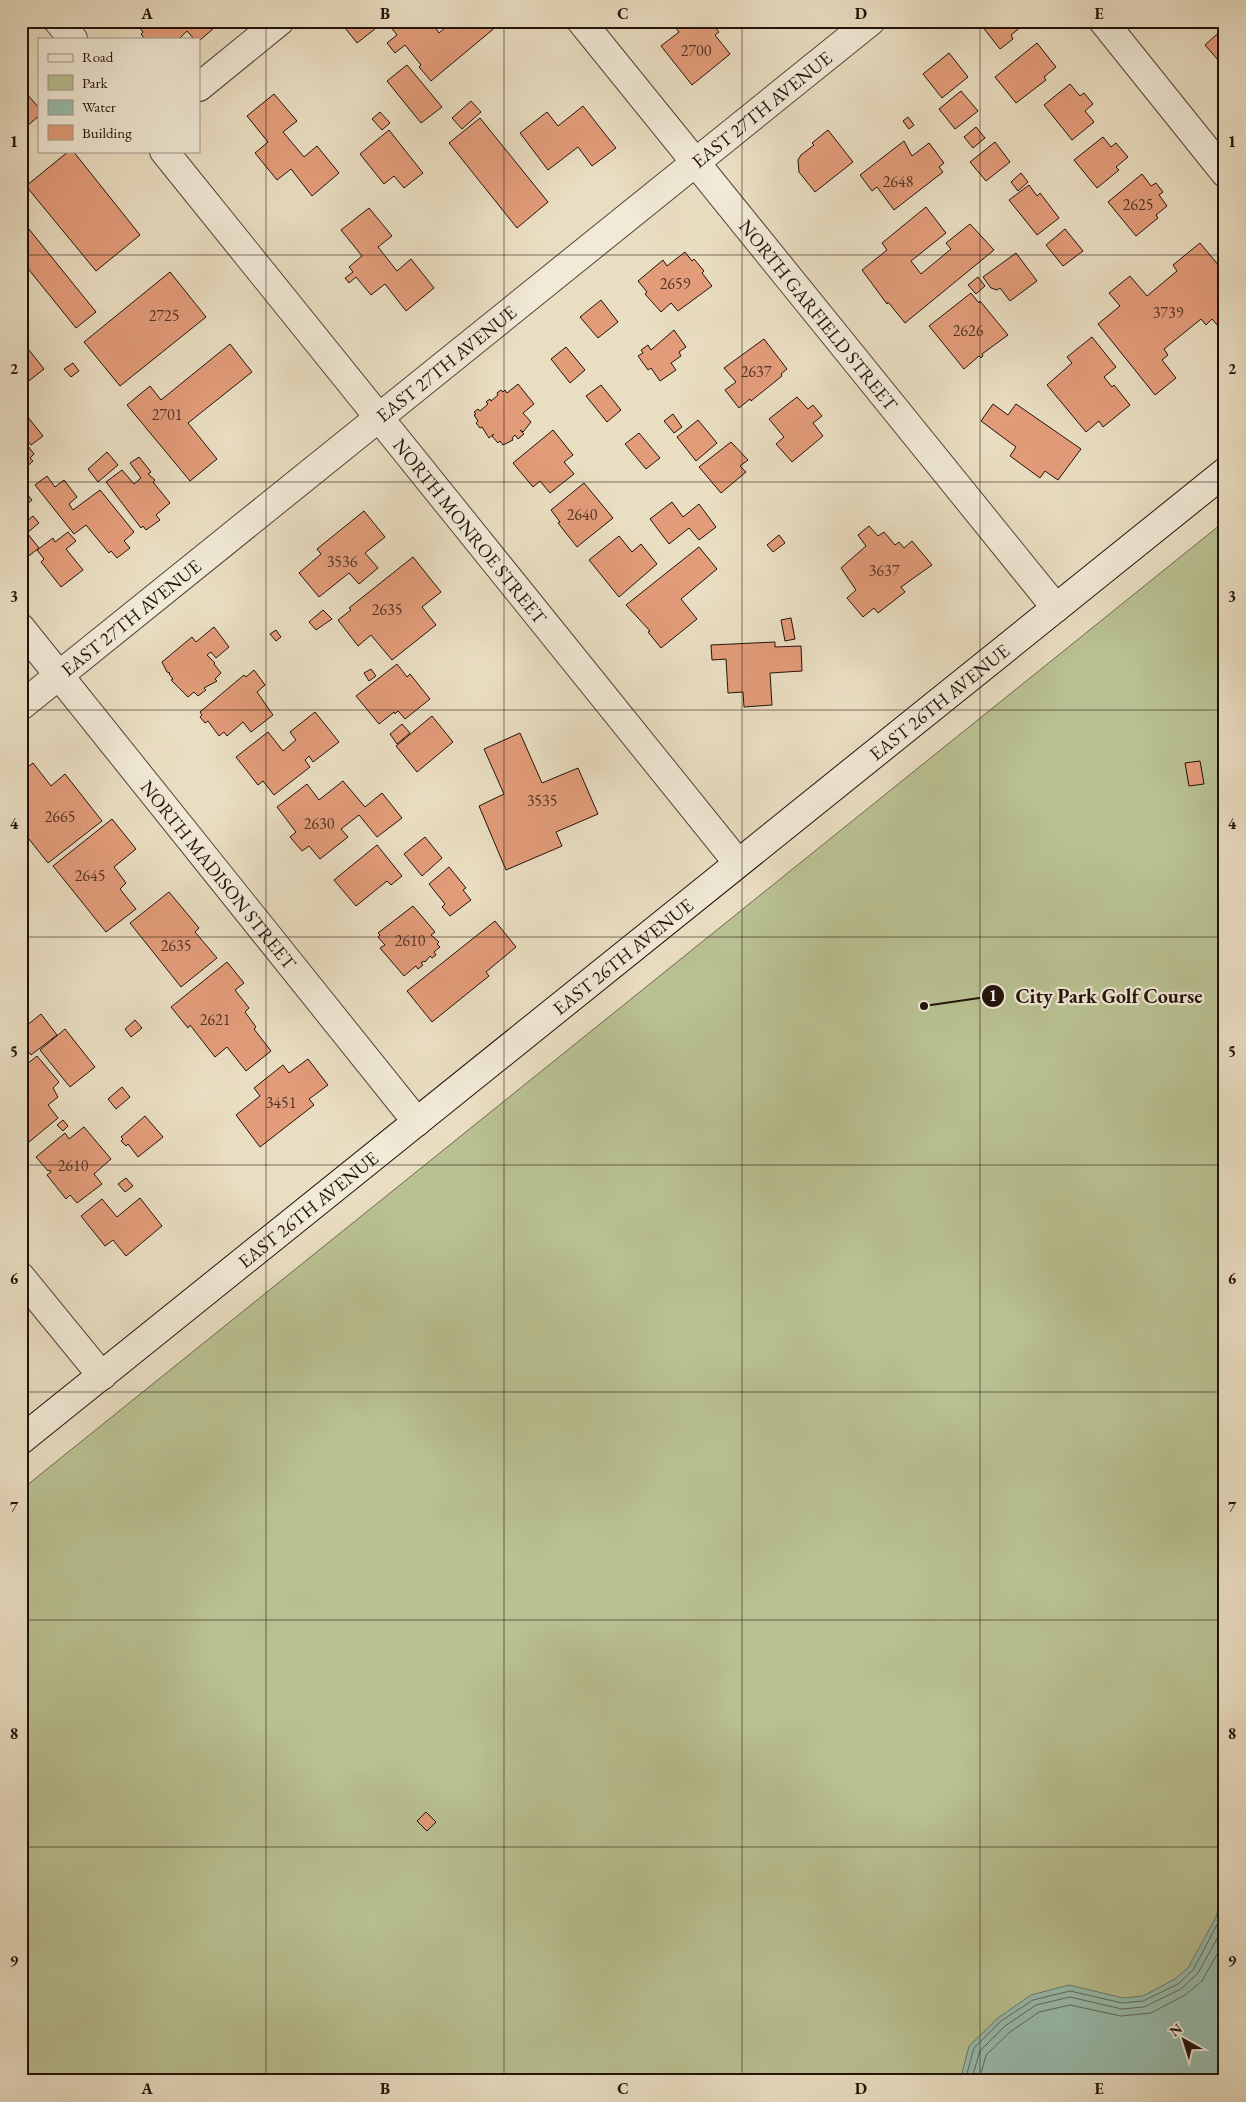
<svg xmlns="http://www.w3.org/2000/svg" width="1246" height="2102" font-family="'EB Garamond',serif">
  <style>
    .green { fill: #b9c192; stroke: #6e6a4e }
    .water { fill: #98bdae; stroke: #69796c }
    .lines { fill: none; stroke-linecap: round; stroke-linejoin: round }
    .shore { stroke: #5d685c; stroke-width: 1 }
    .building { fill: #e39c7a; stroke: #22120a }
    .street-casing { stroke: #544538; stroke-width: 30 }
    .secondary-casing { stroke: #22120a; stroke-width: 30 }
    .street { stroke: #f1ead7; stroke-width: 28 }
    .secondary { stroke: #f1ead7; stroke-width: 28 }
    .grid { fill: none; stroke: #22120a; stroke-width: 1; stroke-opacity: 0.55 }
    .labels { text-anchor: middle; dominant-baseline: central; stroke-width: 4.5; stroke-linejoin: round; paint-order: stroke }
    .number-label { font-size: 16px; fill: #523426 }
    .street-label { font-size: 19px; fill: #22120a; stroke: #f1ead7 }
    .leader { fill: none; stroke: #22120a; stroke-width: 2 }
    .callout-dot { fill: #22120a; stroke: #f1ead7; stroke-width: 2 }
    .mark-label { font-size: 15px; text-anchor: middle; font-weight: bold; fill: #fff }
    .callout-label { font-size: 20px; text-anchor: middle; font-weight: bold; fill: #22120a; stroke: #f1ead7; stroke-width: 4.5; stroke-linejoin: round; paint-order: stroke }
    .neatline { fill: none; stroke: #22120a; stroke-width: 2 }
    .grid-label { font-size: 16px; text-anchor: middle; font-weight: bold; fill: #22120a }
  </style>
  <rect width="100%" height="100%" fill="#eadec2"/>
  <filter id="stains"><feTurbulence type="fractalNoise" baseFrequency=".004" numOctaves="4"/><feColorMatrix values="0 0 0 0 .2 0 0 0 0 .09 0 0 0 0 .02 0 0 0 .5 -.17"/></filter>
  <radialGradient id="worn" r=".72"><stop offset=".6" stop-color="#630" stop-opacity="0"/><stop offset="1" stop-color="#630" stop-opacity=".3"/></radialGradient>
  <path class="green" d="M 1225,521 L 1225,2081 L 21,2081 L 21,1490 Z"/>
  <path class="water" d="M 1225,1883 L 1225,2081 L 960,2081 L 969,2046 L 998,2018 L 1031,1995 L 1069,1985 L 1123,1998 L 1143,1996 L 1175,1979 L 1188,1968 L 1216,1917 Z"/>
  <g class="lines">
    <path class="shore" d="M 965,2081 L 974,2048 L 1001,2021 L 1033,2000 L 1070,1991 L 1122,2003 L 1143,2001 L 1178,1984 L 1193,1970 L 1220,1919 L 1225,1902
      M 971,2081 L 980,2051 L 1005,2026 L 1036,2005 L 1070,1997 L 1122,2009 L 1144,2007 L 1181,1989 L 1198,1973 L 1225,1924
      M 979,2081 L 986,2055 L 1010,2032 L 1039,2012 L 1070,2005 L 1121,2016 L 1151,2013 L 1185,1995 L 1202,1981 L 1225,1940"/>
  </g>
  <path class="building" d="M 134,21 L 222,21 L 199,41 L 199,39 L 194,39 L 187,31 L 179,39 L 145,39 L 141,34 L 143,32 Z
    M 345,21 L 377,21 L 380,25 L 357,43 L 342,24 Z
    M 386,21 L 431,21 L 439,33 L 453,21 L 493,21 L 497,26 L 431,81 L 419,67 L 421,65 L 405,45 L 395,53 L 387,43 L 397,35 Z
    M 670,21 L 710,21 L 719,32 L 715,35 L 730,54 L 692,85 L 661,46 L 679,32 Z
    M 978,21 L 1018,21 L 1022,26 L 1011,35 L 1013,39 L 1000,49 Z
    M 1225,27 L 1225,68 L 1205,45 Z
    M 1037,43 L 1056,67 L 1044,77 L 1046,80 L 1016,103 L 995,77 Z
    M 949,53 L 968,77 L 942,98 L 923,74 Z
    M 407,65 L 442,107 L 421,123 L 387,81 Z
    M 1070,84 L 1080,96 L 1084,93 L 1093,104 L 1085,111 L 1094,122 L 1072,140 L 1044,105 Z
    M 21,87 L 39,108 L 39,116 L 21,131 Z
    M 961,91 L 978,111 L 955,129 L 939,109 Z
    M 274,94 L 297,121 L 283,132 L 304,157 L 317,146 L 339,173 L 312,196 L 291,169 L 277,180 L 255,153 L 268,142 L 247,116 Z
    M 471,101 L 481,112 L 462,129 L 452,118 Z
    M 583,106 L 616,148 L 592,166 L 578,147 L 548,170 L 520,133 L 547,112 L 558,126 Z
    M 380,112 L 390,123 L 382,130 L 372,119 Z
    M 908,117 L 914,125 L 909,129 L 903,121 Z
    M 480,118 L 548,202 L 517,228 L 449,143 Z
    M 976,127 L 985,138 L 973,148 L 964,137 Z
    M 389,130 L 423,173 L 404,188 L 394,176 L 384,184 L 360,154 Z
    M 828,130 L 853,162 L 815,192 L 799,172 L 798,160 L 801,155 L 814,145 L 812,143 Z
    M 1103,137 L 1111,147 L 1116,143 L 1128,157 L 1116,167 L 1119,170 L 1097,188 L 1074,160 Z
    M 904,141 L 912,156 L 929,143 L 944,163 L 939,167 L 943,172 L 894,210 L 877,187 L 872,191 L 860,175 Z
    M 995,142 L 1010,162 L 986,181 L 970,162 Z
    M 69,151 L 73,151 L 140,235 L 96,271 L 26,186 Z
    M 1021,173 L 1028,182 L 1018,191 L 1011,182 Z
    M 1142,174 L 1151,186 L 1156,183 L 1163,192 L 1159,195 L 1167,206 L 1156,215 L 1158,218 L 1136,236 L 1108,202 Z
    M 1029,185 L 1037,196 L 1040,193 L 1059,218 L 1037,235 L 1009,200 Z
    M 926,207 L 946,233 L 911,261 L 921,274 L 951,249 L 946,243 L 970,224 L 994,250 L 905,323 L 888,302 L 887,304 L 862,270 L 887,250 L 882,243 Z
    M 369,208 L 392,236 L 378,247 L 397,271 L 411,259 L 434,288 L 406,311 L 385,284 L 371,295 L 356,277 L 349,283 L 345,278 L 353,272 L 349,267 L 362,256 L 341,230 Z
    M 24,223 L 96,312 L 76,328 L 21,260 L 21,224 Z
    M 1065,229 L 1083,251 L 1063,266 L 1046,245 Z
    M 1200,243 L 1225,273 L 1225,334 L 1212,319 L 1206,325 L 1201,319 L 1164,349 L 1168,355 L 1162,360 L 1176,378 L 1155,395 L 1098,324 L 1120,306 L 1109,293 L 1130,276 L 1147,296 L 1177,271 L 1173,265 Z
    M 685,252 L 692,261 L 694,259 L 704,271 L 702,273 L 712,286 L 678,311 L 671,303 L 661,312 L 645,294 L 647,292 L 638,281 L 663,260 L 667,266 Z
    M 1016,253 L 1037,281 L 1010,301 L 1000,288 L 997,290 L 991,288 L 983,277 Z
    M 170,272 L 206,317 L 120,386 L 84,342 Z
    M 978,277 L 985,286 L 976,294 L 968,285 Z
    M 971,293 L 979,303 L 980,301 L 1008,335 L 982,354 L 983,356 L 981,358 L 979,356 L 964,369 L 929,326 Z
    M 601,300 L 618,322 L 598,338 L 580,317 Z
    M 674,330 L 686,347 L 679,352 L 681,356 L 671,363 L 676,370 L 660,381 L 651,368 L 648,370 L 638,356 L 643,353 L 641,350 L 648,345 L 651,350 Z
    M 1092,337 L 1116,367 L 1104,377 L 1112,387 L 1114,385 L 1130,405 L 1103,427 L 1099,421 L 1086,432 L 1047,385 L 1072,363 L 1067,357 Z
    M 764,339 L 787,369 L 781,374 L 782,376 L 751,401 L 750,399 L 739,408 L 725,390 L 736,382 L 724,368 Z
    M 21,340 L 44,369 L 21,387 Z
    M 230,344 L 252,372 L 188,423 L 217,459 L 190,481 L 127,405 L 150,386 L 161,400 Z
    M 566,347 L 585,370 L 570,383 L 551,359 Z
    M 73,363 L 79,371 L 71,377 L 64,369 Z
    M 518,384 L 534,404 L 523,413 L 531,422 L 523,432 L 520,430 L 524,434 L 518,439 L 515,435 L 512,438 L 513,440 L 503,445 L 500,441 L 498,443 L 492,436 L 494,434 L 489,438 L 482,427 L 480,428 L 476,423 L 478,421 L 474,415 L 476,414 L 474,412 L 478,409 L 480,411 L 488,404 L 486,402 L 490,399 L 491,401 L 498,395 L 497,393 L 501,390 L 503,392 L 505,390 L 507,393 Z
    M 601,385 L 621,410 L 607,422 L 586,396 Z
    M 797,397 L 808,409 L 813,405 L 822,416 L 813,423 L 823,436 L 792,462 L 776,444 L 784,437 L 769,419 Z
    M 993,404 L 1008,415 L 1016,404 L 1081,449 L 1058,480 L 1045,471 L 1040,478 L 1010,456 L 1016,447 L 981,421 Z
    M 673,414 L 682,427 L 674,433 L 664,421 Z
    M 27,416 L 43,436 L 31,445 L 21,433 L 21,421 Z
    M 698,420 L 717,443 L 696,461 L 677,437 Z
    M 553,430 L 573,455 L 564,462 L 574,474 L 550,493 L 540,481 L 533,487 L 513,463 Z
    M 639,433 L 660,458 L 646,469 L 625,444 Z
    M 21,437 L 34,454 L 30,458 L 33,461 L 23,470 Z
    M 731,442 L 748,460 L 740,466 L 746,472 L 721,493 L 699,467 Z
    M 107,452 L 118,465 L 98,482 L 88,469 Z
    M 139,457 L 151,472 L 148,474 L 155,480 L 153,482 L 170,503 L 156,515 L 160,520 L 146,530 L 143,526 L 141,528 L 106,482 L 122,470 L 134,484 L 141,478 L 130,463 Z
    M 47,476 L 55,487 L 64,480 L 77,497 L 69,504 L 73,510 L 100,490 L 134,532 L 124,541 L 130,548 L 117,558 L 111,551 L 109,553 L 86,525 L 74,534 L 35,485 Z
    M 584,483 L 613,518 L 577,547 L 558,523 L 560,522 L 551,510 Z
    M 21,487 L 32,500 L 21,509 Z
    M 672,502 L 683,517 L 699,504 L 716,527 L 699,540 L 689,528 L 669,544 L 650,519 Z
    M 364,511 L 385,537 L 365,553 L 378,568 L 359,584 L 349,573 L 319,597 L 299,573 L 321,554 L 317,549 Z
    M 33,516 L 39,523 L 27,533 L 39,548 L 21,562 L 21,526 Z
    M 869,526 L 878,536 L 884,532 L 895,545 L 899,542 L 904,548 L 912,541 L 932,565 L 901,587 L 905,592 L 878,613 L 874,608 L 863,617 L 847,598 L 856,590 L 841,568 L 866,546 L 858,535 Z
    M 68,532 L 76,541 L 66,549 L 83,570 L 61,587 L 41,562 L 44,559 L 37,550 L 53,538 L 55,542 Z
    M 779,535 L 785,543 L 773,552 L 767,545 Z
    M 619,536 L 632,552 L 641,544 L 657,564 L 619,597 L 589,560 Z
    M 699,547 L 717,569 L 681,599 L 697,619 L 661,648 L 648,632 L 650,631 L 626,605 Z
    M 413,557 L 441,592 L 422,607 L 436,625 L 392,660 L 371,635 L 358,646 L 338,620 L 351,610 L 349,608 Z
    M 323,610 L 332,619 L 316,630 L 309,622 Z
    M 791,618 L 795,639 L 785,641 L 781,620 Z
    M 214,627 L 229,647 L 216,658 L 211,652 L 207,655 L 215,663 L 214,664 L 221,673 L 215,679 L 217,681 L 204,688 L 206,690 L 198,696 L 194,692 L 188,697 L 171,680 L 173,679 L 169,674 L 170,673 L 167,672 L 162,662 L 192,637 L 196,642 Z
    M 276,630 L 281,637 L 276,641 L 270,634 Z
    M 775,642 L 775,647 L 801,646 L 802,671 L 770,673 L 772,705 L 744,707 L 743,692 L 728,693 L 726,659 L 712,660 L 711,645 Z
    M 397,664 L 407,677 L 410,674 L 430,699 L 405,719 L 398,711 L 395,714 L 394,712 L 379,724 L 356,696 Z
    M 371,669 L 376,676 L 369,681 L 364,673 Z
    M 254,670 L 265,685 L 257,692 L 273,715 L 251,732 L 243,722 L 227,736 L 224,732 L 219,736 L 208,721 L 205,723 L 200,717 L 202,715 L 200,712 L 244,675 L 246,677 Z
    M 315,712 L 339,742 L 313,762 L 309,756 L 305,760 L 310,767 L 274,795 L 263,781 L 258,785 L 236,757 L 268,732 L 283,751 L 296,740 L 290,732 Z
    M 432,716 L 453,742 L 417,772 L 396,746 Z
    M 402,724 L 410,733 L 397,744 L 390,734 Z
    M 520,733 L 542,783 L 578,768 L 598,814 L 556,832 L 562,846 L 506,870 L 479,806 L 504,794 L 484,749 Z
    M 1200,761 L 1204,784 L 1189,786 L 1185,763 Z
    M 33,763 L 51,786 L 65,774 L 102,821 L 48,863 L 21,829 L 21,811 L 28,805 L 21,796 L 21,772 Z
    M 343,781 L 365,807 L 382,793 L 402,818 L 377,837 L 359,815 L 341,829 L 348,837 L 320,859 L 309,846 L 302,851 L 290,837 L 296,832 L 277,807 L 307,784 L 319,800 Z
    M 112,819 L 136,849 L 114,867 L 126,883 L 120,889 L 136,909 L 106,932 L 53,866 Z
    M 425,837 L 442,858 L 422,876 L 404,854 Z
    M 377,845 L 402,876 L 391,885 L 387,881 L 356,906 L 334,880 Z
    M 449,867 L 466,888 L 463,890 L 471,900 L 450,916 L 442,907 L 445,904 L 429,884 Z
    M 169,892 L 199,928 L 195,932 L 217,958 L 181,987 L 130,923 Z
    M 413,906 L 435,932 L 431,935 L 439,942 L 437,944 L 440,947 L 434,952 L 436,955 L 432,958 L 430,956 L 425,962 L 424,961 L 421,963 L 423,965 L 418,969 L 416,966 L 404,976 L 380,948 L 385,945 L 378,937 L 380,935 L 378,933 Z
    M 495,921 L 516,947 L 486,972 L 489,976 L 432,1022 L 407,991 Z
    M 227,962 L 244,983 L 235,990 L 249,1008 L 245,1012 L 256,1027 L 254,1029 L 271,1051 L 246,1071 L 227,1047 L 215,1057 L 190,1025 L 188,1028 L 171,1007 Z
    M 41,1014 L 57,1035 L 31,1055 L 21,1041 L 21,1030 Z
    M 135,1020 L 142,1028 L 131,1037 L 125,1029 Z
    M 65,1029 L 95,1067 L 70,1087 L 40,1050 Z
    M 37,1056 L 59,1082 L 53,1088 L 58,1097 L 48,1105 L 58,1118 L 23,1147 L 21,1145 L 21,1069 Z
    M 308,1059 L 328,1085 L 309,1099 L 314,1105 L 260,1147 L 236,1115 L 260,1096 L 254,1088 L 283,1065 L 289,1073 Z
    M 122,1087 L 130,1097 L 116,1109 L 108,1099 Z
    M 145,1116 L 163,1137 L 138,1157 L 128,1144 L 126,1146 L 121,1141 L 123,1139 L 121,1137 Z
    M 63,1120 L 68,1126 L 63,1131 L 57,1125 Z
    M 84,1127 L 111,1159 L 94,1174 L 102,1184 L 77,1203 L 70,1195 L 66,1199 L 47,1175 L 51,1172 L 50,1170 L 48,1171 L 36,1157 L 65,1133 L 69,1139 Z
    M 126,1178 L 133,1186 L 125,1192 L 118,1184 Z
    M 140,1198 L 162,1226 L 126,1256 L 113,1240 L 105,1246 L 81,1216 L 102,1199 L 117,1217 Z
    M 426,1812 L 436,1822 L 427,1831 L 417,1821 Z"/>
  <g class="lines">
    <defs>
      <g id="street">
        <path d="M 58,21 L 73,39"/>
        <path id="s1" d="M 581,21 L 1056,608"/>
        <path d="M 1103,21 L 1225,173"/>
        <path d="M 199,87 L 280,21"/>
        <path id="s2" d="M 164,151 L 738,863"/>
        <path id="s3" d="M 21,628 L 417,1122"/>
        <path id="s4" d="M 21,706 L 871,21"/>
        <path d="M 21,1277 L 102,1376"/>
      </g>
      <g id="secondary">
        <path id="s5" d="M 21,1440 L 1225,472"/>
      </g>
    </defs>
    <use href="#street" class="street-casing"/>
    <use href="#secondary" class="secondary-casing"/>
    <use href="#street" class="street"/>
    <use href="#secondary" class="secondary"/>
  </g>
  <path class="grid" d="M 266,21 L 266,2081M 504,21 L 504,2081M 742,21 L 742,2081M 980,21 L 980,2081M 21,255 L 1225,255M 21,482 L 1225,482M 21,710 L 1225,710M 21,937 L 1225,937M 21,1165 L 1225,1165M 21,1392 L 1225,1392M 21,1620 L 1225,1620M 21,1847 L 1225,1847"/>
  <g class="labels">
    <g class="number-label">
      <text x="696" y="50">2700</text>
      <text x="898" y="181">2648</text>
      <text x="1138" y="204">2625</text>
      <text x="675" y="283">2659</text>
      <text x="1168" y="312">3739</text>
      <text x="164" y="315">2725</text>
      <text x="968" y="330">2626</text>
      <text x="756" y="371">2637</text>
      <text x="167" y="414">2701</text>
      <text x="582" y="514">2640</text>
      <text x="342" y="561">3536</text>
      <text x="884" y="570">3637</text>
      <text x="387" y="609">2635</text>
      <text x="542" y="800">3535</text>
      <text x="60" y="816">2665</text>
      <text x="319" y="823">2630</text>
      <text x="90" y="875">2645</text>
      <text x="410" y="940">2610</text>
      <text x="176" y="945">2635</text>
      <text x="215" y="1019">2621</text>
      <text x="281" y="1102">3451</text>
      <text x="73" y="1165">2610</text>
    </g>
    <g class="street-label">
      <text stroke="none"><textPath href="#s4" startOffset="951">EAST 27TH AVENUE</textPath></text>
      <text stroke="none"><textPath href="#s1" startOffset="378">NORTH GARFIELD STREET</textPath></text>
      <text stroke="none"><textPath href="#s4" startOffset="546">EAST 27TH AVENUE</textPath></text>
      <text stroke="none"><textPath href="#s2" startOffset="488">NORTH MONROE STREET</textPath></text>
      <text stroke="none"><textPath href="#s4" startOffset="141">EAST 27TH AVENUE</textPath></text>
      <text stroke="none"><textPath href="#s5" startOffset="1178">EAST 26TH AVENUE</textPath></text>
      <text stroke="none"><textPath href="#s3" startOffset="316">NORTH MADISON STREET</textPath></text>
      <text stroke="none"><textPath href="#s5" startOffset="772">EAST 26TH AVENUE</textPath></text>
      <text stroke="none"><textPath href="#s5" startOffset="368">EAST 26TH AVENUE</textPath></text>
    </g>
  </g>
  <path class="leader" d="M924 1006L993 996"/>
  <g class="callout-dot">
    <circle cx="924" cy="1006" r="5"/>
    <circle cx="993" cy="996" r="12"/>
  </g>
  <g class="mark-label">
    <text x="993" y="1001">1</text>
  </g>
  <g class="callout-label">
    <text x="1109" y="1003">City Park Golf Course</text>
  </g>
  <rect width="1246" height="2102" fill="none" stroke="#eadec2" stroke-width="55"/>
  <rect x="38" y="38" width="162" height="115" fill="#f1ead7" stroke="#9e9485"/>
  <rect x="48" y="54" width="25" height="8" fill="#f1ead7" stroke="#9e9485"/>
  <text x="82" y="62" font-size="15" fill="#22120a">Road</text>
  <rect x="48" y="75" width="25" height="15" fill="#b9c192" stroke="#9e9485"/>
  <text x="82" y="88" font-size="15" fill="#22120a">Park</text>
  <rect x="48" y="100" width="25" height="15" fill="#98bdae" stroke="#9e9485"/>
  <text x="82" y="112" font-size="15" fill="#22120a">Water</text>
  <rect x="48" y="125" width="25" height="15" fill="#e39c7a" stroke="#9e9485"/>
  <text x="82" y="138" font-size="15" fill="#22120a">Building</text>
  <g transform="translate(1184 2040) rotate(321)" stroke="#f1ead7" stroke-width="4" paint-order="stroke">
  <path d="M0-4L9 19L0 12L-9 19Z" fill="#22120a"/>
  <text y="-8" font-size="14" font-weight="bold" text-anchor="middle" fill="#22120a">N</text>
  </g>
  <rect x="28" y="28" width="1190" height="2046" class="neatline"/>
  <g class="grid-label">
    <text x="147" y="19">A</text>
    <text x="385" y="19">B</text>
    <text x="623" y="19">C</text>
    <text x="861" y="19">D</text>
    <text x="1099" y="19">E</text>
    <text x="14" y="147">1</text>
    <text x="1232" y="147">1</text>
    <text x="14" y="374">2</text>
    <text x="1232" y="374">2</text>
    <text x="14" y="602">3</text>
    <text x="1232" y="602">3</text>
    <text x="14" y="829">4</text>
    <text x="1232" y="829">4</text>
    <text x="14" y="1057">5</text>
    <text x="1232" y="1057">5</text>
    <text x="14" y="1284">6</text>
    <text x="1232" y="1284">6</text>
    <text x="14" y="1512">7</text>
    <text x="1232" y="1512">7</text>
    <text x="14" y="1739">8</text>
    <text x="1232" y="1739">8</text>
    <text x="14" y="1966">9</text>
    <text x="1232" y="1966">9</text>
    <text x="147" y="2094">A</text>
    <text x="385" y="2094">B</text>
    <text x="623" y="2094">C</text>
    <text x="861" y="2094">D</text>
    <text x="1099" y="2094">E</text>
  </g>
  <rect width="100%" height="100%" filter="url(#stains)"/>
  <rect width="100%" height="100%" fill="url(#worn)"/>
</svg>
